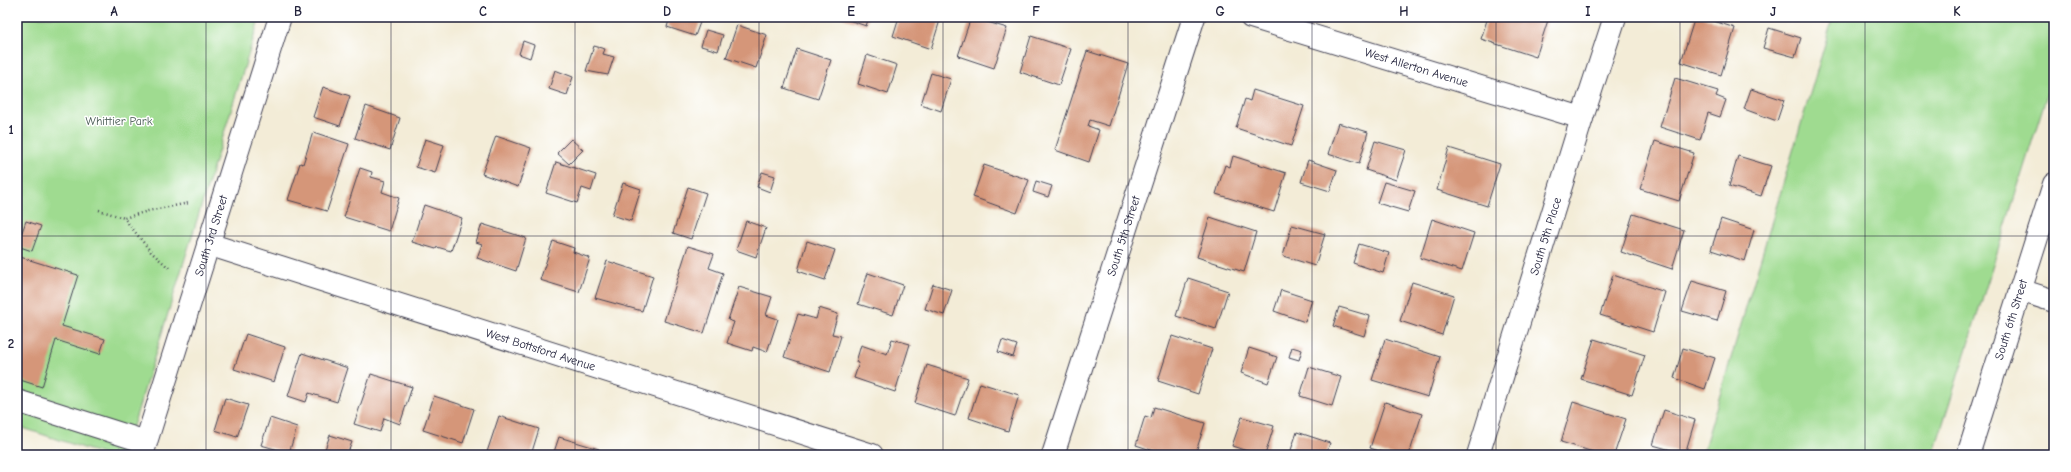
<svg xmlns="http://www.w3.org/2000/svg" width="2071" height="472" font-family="'Comic Neue',sans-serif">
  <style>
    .green { fill: #9fdb90; stroke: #607e66 }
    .building { fill: #d59679 }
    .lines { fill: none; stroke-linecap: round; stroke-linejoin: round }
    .minor-casing { stroke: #414052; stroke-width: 24 }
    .path { stroke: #414052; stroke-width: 2.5; stroke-dasharray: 1 3; stroke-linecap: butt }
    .minor { stroke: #fff; stroke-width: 22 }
    .grid { fill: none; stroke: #22223b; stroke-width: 1; stroke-opacity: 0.55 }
    .labels { text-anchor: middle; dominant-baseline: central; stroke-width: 3; stroke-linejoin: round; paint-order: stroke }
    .street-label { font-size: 12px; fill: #22223b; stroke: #fff }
    .park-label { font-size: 12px; fill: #485a54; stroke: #fff }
    .neatline { fill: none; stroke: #22223b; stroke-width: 1.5 }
    .grid-label { font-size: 13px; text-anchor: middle; font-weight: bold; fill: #22223b }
  </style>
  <rect width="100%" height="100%" fill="#fff"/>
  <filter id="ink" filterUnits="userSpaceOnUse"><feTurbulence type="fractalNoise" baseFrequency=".025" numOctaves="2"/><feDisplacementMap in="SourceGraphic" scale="8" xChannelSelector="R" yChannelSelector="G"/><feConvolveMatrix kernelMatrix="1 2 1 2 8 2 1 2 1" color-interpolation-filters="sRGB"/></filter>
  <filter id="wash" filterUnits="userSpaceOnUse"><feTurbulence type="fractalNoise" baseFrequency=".012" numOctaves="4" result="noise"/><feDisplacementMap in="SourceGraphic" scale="16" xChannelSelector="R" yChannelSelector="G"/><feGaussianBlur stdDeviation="0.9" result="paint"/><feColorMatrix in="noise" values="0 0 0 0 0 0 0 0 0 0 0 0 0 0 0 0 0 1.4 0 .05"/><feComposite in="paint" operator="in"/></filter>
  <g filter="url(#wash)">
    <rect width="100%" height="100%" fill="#f3ecd7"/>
    <path class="green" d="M 17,17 L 260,17 L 124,455 L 105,455 L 17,426 Z
      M 1833,17 L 2054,17 L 2054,72 L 1933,455 L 1702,455 Z"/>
    <g id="blocks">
      <path class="building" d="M 670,17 L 702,17 L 695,36 L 667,27 Z
        M 840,17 L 869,17 L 866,26 Z
        M 899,17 L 941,17 L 931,49 L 893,36 Z
        M 971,17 L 1007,28 L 994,68 L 958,56 Z
        M 1488,17 L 1549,17 L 1536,57 L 1481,39 Z
        M 1695,17 L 1702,17 L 1735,28 L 1721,75 L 1681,62 Z
        M 737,25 L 767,35 L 756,68 L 726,58 Z
        M 1769,28 L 1801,38 L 1795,57 L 1763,48 Z
        M 706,30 L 723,35 L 718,51 L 701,46 Z
        M 1031,36 L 1071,49 L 1059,85 L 1020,72 Z
        M 523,41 L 534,45 L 530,58 L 519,54 Z
        M 594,46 L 605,49 L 603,54 L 614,57 L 608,75 L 586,71 Z
        M 797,49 L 831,60 L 818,99 L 784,88 Z
        M 1087,51 L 1128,64 L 1109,126 L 1090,120 L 1088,126 L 1099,130 L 1089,162 L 1055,150 Z
        M 867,55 L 897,65 L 888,94 L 858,84 Z
        M 555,70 L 573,77 L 567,95 L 549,89 Z
        M 931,73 L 951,79 L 941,111 L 921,104 Z
        M 1675,78 L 1718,91 L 1716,96 L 1726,100 L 1720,117 L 1708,113 L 1700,140 L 1660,127 Z
        M 323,87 L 350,96 L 340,126 L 313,117 Z
        M 1751,89 L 1784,100 L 1777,121 L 1744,109 Z
        M 1253,90 L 1304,106 L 1291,146 L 1236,128 L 1245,99 L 1250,101 Z
        M 366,106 L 400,118 L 390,150 L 355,138 Z
        M 1338,123 L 1368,132 L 1359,164 L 1328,154 Z
        M 313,132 L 349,144 L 327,211 L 288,200 L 300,163 L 303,164 Z
        M 496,136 L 531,148 L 518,187 L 482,174 Z
        M 425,139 L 444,145 L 435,173 L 416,167 Z
        M 571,139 L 583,150 L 569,164 L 557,153 Z
        M 1375,141 L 1406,150 L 1396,180 L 1366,170 Z
        M 1655,141 L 1694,153 L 1679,201 L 1640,189 Z
        M 1449,148 L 1500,164 L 1487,206 L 1437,190 Z
        M 1233,156 L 1286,173 L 1274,212 L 1216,194 L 1225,165 L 1230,167 Z
        M 1738,156 L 1771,166 L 1761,196 L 1729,186 Z
        M 1308,160 L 1337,170 L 1330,191 L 1301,182 Z
        M 556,162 L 596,175 L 591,191 L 582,188 L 577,203 L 546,193 Z
        M 984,165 L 1029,180 L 1017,213 L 973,197 Z
        M 360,168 L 372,172 L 371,177 L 385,181 L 382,192 L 399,198 L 389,231 L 344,217 Z
        M 762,172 L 775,176 L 770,192 L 757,187 Z
        M 1036,181 L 1052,186 L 1048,197 L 1033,192 Z
        M 1384,182 L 1415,191 L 1408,212 L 1377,203 Z
        M 623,183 L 641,189 L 631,221 L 612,215 Z
        M 688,187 L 706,193 L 691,239 L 673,233 Z
        M 424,205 L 462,218 L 451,251 L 437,247 L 436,249 L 412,242 Z
        M 1633,214 L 1684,230 L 1672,269 L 1621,252 Z
        M 1210,217 L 1256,232 L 1244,272 L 1197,257 Z
        M 1432,219 L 1474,233 L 1462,271 L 1420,258 Z
        M 1721,219 L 1754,230 L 1745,261 L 1711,250 Z
        M 26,221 L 41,226 L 32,251 L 17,246 Z
        M 746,221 L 766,228 L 756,257 L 736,250 Z
        M 482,224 L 526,238 L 516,271 L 477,258 L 482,244 L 476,242 Z
        M 1292,225 L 1325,234 L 1315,266 L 1283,256 Z
        M 553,241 L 574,248 L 573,252 L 590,258 L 579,292 L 540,280 Z
        M 807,241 L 835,250 L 825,280 L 798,271 Z
        M 1359,244 L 1389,253 L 1383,273 L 1353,263 Z
        M 688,246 L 714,254 L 709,268 L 723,273 L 704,333 L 664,321 Z
        M 17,256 L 78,275 L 62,326 L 105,339 L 100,354 L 56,340 L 42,387 L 17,379 Z
        M 607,261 L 653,276 L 642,311 L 595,298 Z
        M 868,273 L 903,285 L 893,315 L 858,304 Z
        M 1613,275 L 1665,292 L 1653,332 L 1600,315 Z
        M 1188,278 L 1228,291 L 1216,329 L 1176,316 Z
        M 1692,281 L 1726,291 L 1717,321 L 1682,311 Z
        M 1412,282 L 1454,295 L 1442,335 L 1400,321 Z
        M 933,284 L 952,290 L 944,315 L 925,309 Z
        M 739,287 L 772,297 L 766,315 L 778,319 L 767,352 L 753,347 L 752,351 L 727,343 L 734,322 L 728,320 Z
        M 1281,290 L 1312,300 L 1305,322 L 1274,311 Z
        M 1339,307 L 1370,316 L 1364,336 L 1333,326 Z
        M 819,308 L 838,314 L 832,334 L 841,336 L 830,372 L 784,357 L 798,314 L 816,319 Z
        M 246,334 L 285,347 L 274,382 L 234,369 Z
        M 1172,336 L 1212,349 L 1198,394 L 1158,381 Z
        M 892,339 L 910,344 L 895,392 L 854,378 L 859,363 L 856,362 L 861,345 L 887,354 Z
        M 1385,339 L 1440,357 L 1428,397 L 1372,380 Z
        M 1594,339 L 1645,355 L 1632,395 L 1581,379 Z
        M 1002,340 L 1017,345 L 1013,357 L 998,352 Z
        M 1292,347 L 1302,350 L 1299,360 L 1289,357 Z
        M 1249,348 L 1277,357 L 1268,383 L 1241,373 Z
        M 1683,348 L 1715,358 L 1705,389 L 1674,378 Z
        M 302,353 L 348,368 L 337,402 L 309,393 L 306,402 L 288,396 Z
        M 927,365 L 968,378 L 955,416 L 915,403 Z
        M 1309,367 L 1341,377 L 1332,406 L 1300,396 Z
        M 371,374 L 412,387 L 400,424 L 384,418 L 380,432 L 354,424 Z
        M 980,383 L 1019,395 L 1008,431 L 969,418 Z
        M 434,396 L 474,409 L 463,443 L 423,430 Z
        M 225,398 L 248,405 L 237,437 L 215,430 Z
        M 1385,402 L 1422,414 L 1409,455 L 1391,455 L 1370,448 Z
        M 1573,402 L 1626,419 L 1614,455 L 1603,455 L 1561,442 Z
        M 1154,407 L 1205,423 L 1195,455 L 1166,455 L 1136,445 L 1145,416 L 1151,418 Z
        M 1664,410 L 1695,420 L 1685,454 L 1653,445 Z
        M 499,416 L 539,429 L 531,455 L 486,455 Z
        M 1242,417 L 1274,426 L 1265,455 L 1259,455 L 1232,446 Z
        M 270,418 L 297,427 L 289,453 L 261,445 Z
        M 1297,432 L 1330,443 L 1326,455 L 1296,455 L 1290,453 Z
        M 330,435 L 352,442 L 347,455 L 323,455 Z
        M 559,437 L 599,449 L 597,455 L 553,455 Z"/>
    </g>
  </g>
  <g filter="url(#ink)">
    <use href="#blocks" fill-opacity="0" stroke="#414052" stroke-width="1"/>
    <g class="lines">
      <defs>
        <g id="minor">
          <path id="s1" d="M 1251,17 L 1582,118"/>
          <path id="s2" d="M 208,244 L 872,455"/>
          <path d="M 2020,290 L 2054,301"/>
          <path d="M 17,401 L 146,442"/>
          <path id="s3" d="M 142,455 L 280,17"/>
          <path id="s4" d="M 1053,455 L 1194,17"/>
          <path id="s5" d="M 1478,455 L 1582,118 L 1615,17"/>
          <path id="s6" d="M 1968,455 L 2054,184"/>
        </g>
      </defs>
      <use href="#minor" class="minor-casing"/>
      <path class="path" d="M 99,210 L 124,218
        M 169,268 L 151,252 L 124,218 L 148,211 L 189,203"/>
      <use href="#minor" class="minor"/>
    </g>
  </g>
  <path class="grid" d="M 206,17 L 206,455M 391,17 L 391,455M 575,17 L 575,455M 759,17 L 759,455M 943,17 L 943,455M 1128,17 L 1128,455M 1312,17 L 1312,455M 1496,17 L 1496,455M 1680,17 L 1680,455M 1865,17 L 1865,455M 17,236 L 2054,236"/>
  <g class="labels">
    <g class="street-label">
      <text stroke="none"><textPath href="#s1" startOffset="173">West Allerton Avenue</textPath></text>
      <text stroke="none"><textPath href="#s3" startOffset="230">South 3rd Street</textPath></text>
      <text stroke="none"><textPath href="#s4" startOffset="230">South 5th Street</textPath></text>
      <text stroke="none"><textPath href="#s5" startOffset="229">South 5th Place</textPath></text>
      <text stroke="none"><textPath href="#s6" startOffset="142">South 6th Street</textPath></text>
      <text stroke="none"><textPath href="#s2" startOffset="349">West Bottsford Avenue</textPath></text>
    </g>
    <g class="park-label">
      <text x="119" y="121">Whittier Park</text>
    </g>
  </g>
  <rect width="2071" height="472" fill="none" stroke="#fff" stroke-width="44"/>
  <rect x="22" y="22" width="2027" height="428" class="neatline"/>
  <g class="grid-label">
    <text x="114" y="16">A</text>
    <text x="298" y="16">B</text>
    <text x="483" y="16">C</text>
    <text x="667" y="16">D</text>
    <text x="851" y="16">E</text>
    <text x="1036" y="16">F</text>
    <text x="1220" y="16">G</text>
    <text x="1404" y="16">H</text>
    <text x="1588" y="16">I</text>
    <text x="1773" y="16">J</text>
    <text x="1957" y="16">K</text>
    <text x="11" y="134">1</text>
    <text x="11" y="348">2</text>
  </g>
</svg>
